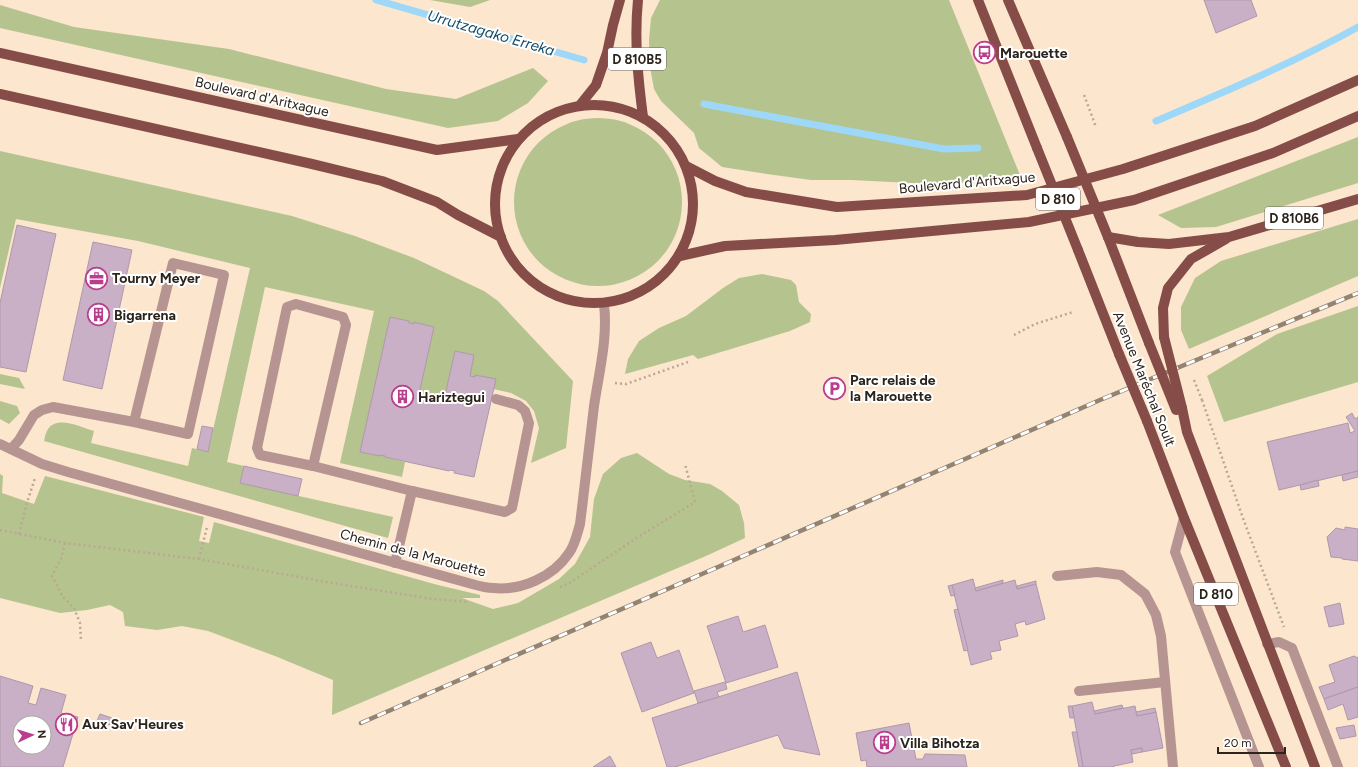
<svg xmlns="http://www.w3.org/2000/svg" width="1358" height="767" font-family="Figtree,sans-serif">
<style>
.green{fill:#b5c38e}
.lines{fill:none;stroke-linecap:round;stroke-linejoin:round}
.stream{stroke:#9ed8f9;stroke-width:7}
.building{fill:#c9b0c6;stroke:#af97ac;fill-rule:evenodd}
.path{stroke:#baa894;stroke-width:2.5;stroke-dasharray:2 3;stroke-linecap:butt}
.service{stroke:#b69491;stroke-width:10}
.minor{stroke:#b69491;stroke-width:10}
.tertiary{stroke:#b69491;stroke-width:10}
.primary{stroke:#864c48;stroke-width:10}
.rail-casing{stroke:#928372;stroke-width:4.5}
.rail{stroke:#fff;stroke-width:3;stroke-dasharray:9;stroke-linecap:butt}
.path-bridge{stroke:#baa894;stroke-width:2.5;stroke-dasharray:2 3;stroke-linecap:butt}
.primary-bridge{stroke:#864c48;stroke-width:10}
.labels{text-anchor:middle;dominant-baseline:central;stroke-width:4;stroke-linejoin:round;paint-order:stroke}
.shield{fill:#fff;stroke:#6b665f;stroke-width:1}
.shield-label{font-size:13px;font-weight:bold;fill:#2c241b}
.poi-label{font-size:14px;font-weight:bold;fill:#2c241b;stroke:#fff;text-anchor:start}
.street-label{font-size:14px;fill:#2c241b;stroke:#fff}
.water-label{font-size:15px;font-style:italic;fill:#134d69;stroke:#fff}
</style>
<rect width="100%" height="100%" fill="#fce6cd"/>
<g class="green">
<path d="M430,0H490L470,7Z"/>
<path d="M660,0H949L1022,180L930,184L852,180H811L767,174L722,167L699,148L694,133L661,101L654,89L650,67L649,40L651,18Z"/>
<path d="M0,5L74,27L229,49L386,89L456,99L533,68L548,81L528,103L498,121L448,128L0,28Z"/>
<circle cx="598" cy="202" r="84"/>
<path d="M1358,137V183L1216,227L1181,228L1158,215Z"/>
<path d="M0,151L292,216L355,236L414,258L484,291L498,301L573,381L566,448L531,463L539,428L534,411L526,401L511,393L493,389L495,379L476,375L475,377L470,376L474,355L455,351L444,400L419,394L434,327L414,322V324L409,323V321L390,317L360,452L380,456V455L385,456V457L405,462L402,477L340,463L374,311L265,287L227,462L244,466L240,483L393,517L388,538L44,441C45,438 45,434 47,431C55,414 80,427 94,431L91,443L188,466L192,448L208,452L250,268L138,241L16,219L0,288Z"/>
<path d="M1358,219V276L1189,349L1181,330V307L1195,278L1221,261Z"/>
<path d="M762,274L791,280L796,285L799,302L811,314L810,322L790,331L698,359L693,355L625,374L628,359L639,341L659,328L686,316L723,288L739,278Z"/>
<path d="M1358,306V382L1224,422L1207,376L1277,334Z"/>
<path d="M0,374L19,378L25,389L0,384Z"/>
<path d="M0,401L17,406L20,413L9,424L0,419Z"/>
<path d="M637,453L669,474L685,480L710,484L722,491L739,505L744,523L745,538L706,556L332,715L333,680L275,656L208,631L182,626L157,630L125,626L123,612L110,605L87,610L60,613L0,598V474L3,476L2,493L34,504L45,476L204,517L199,541L209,543L214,522L434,584L480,595V598H462L493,609L518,603L559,579L575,564L590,537L594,499L603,474L621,458Z"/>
</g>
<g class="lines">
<g class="stream">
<path d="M376,0L584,60"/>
<path d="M704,104L944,149L978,148"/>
<path d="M1156,121C1224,92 1293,63 1358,27"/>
</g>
</g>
<g class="building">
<path d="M1204,0H1251L1257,16L1216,33Z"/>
<path d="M17,225L56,234L26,372L0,367V303Z"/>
<path d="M93,242L132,250L102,389L63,380Z"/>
<path d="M390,317L409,321V323L414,324V322L434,327L419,394L444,400L455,351L474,355L470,376L475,377V375L496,379L474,477L454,473L455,471L450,470L449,471L385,457V456L380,455V456L360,452Z"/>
<path d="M1352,413L1355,419L1358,417V471L1279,490L1267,442L1348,423L1350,433L1355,431L1346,417Z"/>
<path d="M202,426L213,428L208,452L197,449Z"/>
<path d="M244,466L302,479L298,496L240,483Z"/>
<path d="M1358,471V477L1343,481L1342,475Z"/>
<path d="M1318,480L1319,486L1301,490L1300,485Z"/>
<path d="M1345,527L1358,529V561L1342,559V558L1331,557L1327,537L1336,528L1345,530Z"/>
<path d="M973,579L976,591L1015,580L1017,589L1036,584L1045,619L1026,625L1025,621L1015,624L1018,636L999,641L1001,650L990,652L992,659L971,665L952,585Z"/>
<path d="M1003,580V583L976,591L975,588Z"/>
<path d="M1036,581V584L1017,589V586Z"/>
<path d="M952,585L955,595L951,596L948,586Z"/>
<path d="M1340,603L1344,624L1329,627L1324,607Z"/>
<path d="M958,609L968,650L964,651L954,610Z"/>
<path d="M738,616L743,632L765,625L778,667L726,683L707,626Z"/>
<path d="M651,642L657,658L679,650L694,693L642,712L621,653Z"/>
<path d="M1354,656L1358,658V687L1324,699L1319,687L1335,682L1329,665Z"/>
<path d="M797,672L820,755L784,748L778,735L675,767H667L652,718Z"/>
<path d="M0,676L33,686L28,703L36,705L41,688L66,695L61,713L78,717L63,767H0ZM20,723H44V747H20Z"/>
<path d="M725,682L727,689L717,692L719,697L698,703L694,691Z"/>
<path d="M1358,687V717L1348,720L1343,704L1328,710L1324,699Z"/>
<path d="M1092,702L1095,714L1135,706L1137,716L1156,712L1163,748L1142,752V748L1131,750L1133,762L1114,766V767H1083L1072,706Z"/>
<path d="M1122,705L1123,708L1095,714L1094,711Z"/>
<path d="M1068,706H1072L1074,718H1070Z"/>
<path d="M1155,708L1156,712L1137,716L1136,712Z"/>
<path d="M100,714L112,718L110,725L97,721Z"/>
<path d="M909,723L916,759H923L925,754L965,755L967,767H867L866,760L861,761L856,733Z"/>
<path d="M1354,725L1356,736L1340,739L1336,728Z"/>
<path d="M1072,732H1077L1083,767H1079Z"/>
<path d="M1142,748V752L1132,754L1131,750Z"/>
<path d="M610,756L616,767H593Z"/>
</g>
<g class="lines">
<g class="path">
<path d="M1084,95L1096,127"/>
<path d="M1014,335L1035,324L1073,312"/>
<path d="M615,383L626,384L688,362"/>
<path d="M1202,400L1244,521L1284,627"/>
<path d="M0,530L65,543L199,559L344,585L433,599L468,602"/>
<path d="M19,534L26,506L35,478"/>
<path d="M65,543L61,559L52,576L63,597L74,608L80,623L81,641"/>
<path d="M199,559L207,527"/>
<path d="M560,587L568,584L635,539L695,502L685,464"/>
</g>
<g class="service">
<path d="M11,449L19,440L34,415L42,410L53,407L134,422L188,434L224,275L173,263L134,422"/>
<path d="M313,466L346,325L343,317L296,304L287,307L257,448L260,455L313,466L412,491"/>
<path d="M395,563L412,491L505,512L512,508L529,423L525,411L518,405L496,399"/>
<path d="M1057,576L1097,572L1121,575L1145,594L1156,615L1161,636L1173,767"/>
<path d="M1079,691L1165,682"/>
</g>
<g class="minor">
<path d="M0,444L42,464L68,472L472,584C479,586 486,588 493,588C521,591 553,577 569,553C575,545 577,534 580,524C585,485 589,446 594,406C599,372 608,339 604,304"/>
<path d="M1184,518L1175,552L1259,767"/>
</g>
<path class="tertiary" d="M1267,644L1279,642L1292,648L1338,767"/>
<g class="primary">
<path d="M638,0C634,39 638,78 643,117"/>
<path d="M978,0L1037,148"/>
<path d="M1008,0L1067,137"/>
<path d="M0,53L437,150L518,139"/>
<path d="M0,94L312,164L382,181L437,202L458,215L501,237"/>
<circle cx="594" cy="204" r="99"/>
<path d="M580,105L596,85L607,53L613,25L620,0"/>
<path d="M686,166L715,181L746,192L837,207L1027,195L1123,169L1255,126L1358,80"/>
<path d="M1108,237L1138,242L1169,244L1229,237L1358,199"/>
<path d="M1108,237L1149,343"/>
<path d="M1078,250L1119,354"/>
<path d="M680,256L725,246L835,240L1029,222L1134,200L1273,153L1358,116"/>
<path d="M1164,337L1163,308L1168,288L1191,259L1226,239"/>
<path d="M1182,408L1187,432L1315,767"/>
<path d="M1147,421L1184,518L1286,767"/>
</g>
<defs>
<path id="rail" d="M361,723L1100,400L1358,293"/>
</defs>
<use href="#rail" class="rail-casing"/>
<use href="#rail" class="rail"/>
<path class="path-bridge" d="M1194,380L1202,400"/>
<g class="primary-bridge">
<path d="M1067,137L1108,237"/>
<path d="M1037,148L1078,250"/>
<path d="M1164,337L1182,408"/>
<path d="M1149,343L1176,410"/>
<path d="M1119,354L1147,421"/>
</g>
</g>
<defs>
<symbol id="bus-ring" viewBox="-11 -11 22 22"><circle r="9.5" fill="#fff" stroke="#ba3e8e" stroke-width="1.5"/><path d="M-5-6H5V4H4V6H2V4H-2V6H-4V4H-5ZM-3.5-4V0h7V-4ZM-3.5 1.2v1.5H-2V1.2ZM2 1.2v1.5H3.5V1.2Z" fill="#ba3e8e"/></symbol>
<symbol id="office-ring" viewBox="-11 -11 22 22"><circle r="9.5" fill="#fff" stroke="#ba3e8e" stroke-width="1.5"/><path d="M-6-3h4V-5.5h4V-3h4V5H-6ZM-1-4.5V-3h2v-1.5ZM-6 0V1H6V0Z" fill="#ba3e8e"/></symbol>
<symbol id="building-ring" viewBox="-11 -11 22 22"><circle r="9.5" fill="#fff" stroke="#ba3e8e" stroke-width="1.5"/><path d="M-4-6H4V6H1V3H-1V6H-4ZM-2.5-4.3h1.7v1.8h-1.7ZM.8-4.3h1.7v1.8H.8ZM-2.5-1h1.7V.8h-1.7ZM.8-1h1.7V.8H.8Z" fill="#ba3e8e"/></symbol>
<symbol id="parking-ring" viewBox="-11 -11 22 22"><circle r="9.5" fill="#fff" stroke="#ba3e8e" stroke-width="1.5"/><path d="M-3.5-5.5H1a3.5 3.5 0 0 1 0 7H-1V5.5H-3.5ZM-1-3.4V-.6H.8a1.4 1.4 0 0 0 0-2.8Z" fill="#ba3e8e"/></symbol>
<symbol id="restaurant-ring" viewBox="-11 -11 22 22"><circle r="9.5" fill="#fff" stroke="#ba3e8e" stroke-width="1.5"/><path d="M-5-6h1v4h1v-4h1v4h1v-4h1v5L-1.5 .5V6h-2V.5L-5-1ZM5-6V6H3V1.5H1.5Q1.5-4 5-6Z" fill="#ba3e8e"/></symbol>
</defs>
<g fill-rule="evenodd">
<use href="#bus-ring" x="972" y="40" width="25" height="25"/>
<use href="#office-ring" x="84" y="266" width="25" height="25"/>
<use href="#building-ring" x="86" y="302" width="25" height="25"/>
<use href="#parking-ring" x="822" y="376" width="25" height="25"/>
<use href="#building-ring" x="390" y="384" width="25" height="25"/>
<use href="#restaurant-ring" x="54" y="712" width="25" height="25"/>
<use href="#building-ring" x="872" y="730" width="25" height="25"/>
</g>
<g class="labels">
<g class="shield">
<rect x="608" y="48" width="58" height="22" rx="3"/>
<rect x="1036" y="188" width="44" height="22" rx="3"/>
<rect x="1265" y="207" width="58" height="22" rx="3"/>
<rect x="1194" y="583" width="44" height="22" rx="3"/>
</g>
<g class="shield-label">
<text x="637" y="59">D 810B5</text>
<text x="1058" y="199">D 810</text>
<text x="1294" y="218">D 810B6</text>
<text x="1216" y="594">D 810</text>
</g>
<g class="poi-label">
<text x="1000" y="53">Marouette</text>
<text x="112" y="278">Tourny Meyer</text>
<text x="114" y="315">Bigarrena</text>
<text x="850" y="380">Parc relais de<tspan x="850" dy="16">la Marouette</tspan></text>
<text x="418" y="397">Hariztegui</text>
<text x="82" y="724">Aux Sav'Heures</text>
<text x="900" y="743">Villa Bihotza</text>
</g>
<g class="street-label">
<text transform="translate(262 97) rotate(13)">Boulevard d'Aritxague</text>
<text transform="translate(967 183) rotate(-5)">Boulevard d'Aritxague</text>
<text transform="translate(1144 379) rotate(68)">Avenue Maréchal Soult</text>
<text transform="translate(413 553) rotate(15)">Chemin de la Marouette</text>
</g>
<g class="water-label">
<text transform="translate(491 33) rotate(16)">Urrutzagako Erreka</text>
</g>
</g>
<g transform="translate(32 735) rotate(86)"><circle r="19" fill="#ffffff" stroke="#aba7a4"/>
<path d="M0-3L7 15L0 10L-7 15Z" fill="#ba3e8e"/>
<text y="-6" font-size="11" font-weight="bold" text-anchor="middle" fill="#2c241b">N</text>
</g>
<path d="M1218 747v6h67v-6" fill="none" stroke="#2c241b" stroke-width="2"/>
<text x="1224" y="747" font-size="12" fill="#2c241b" stroke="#ffffff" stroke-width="3" paint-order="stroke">20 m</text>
</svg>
